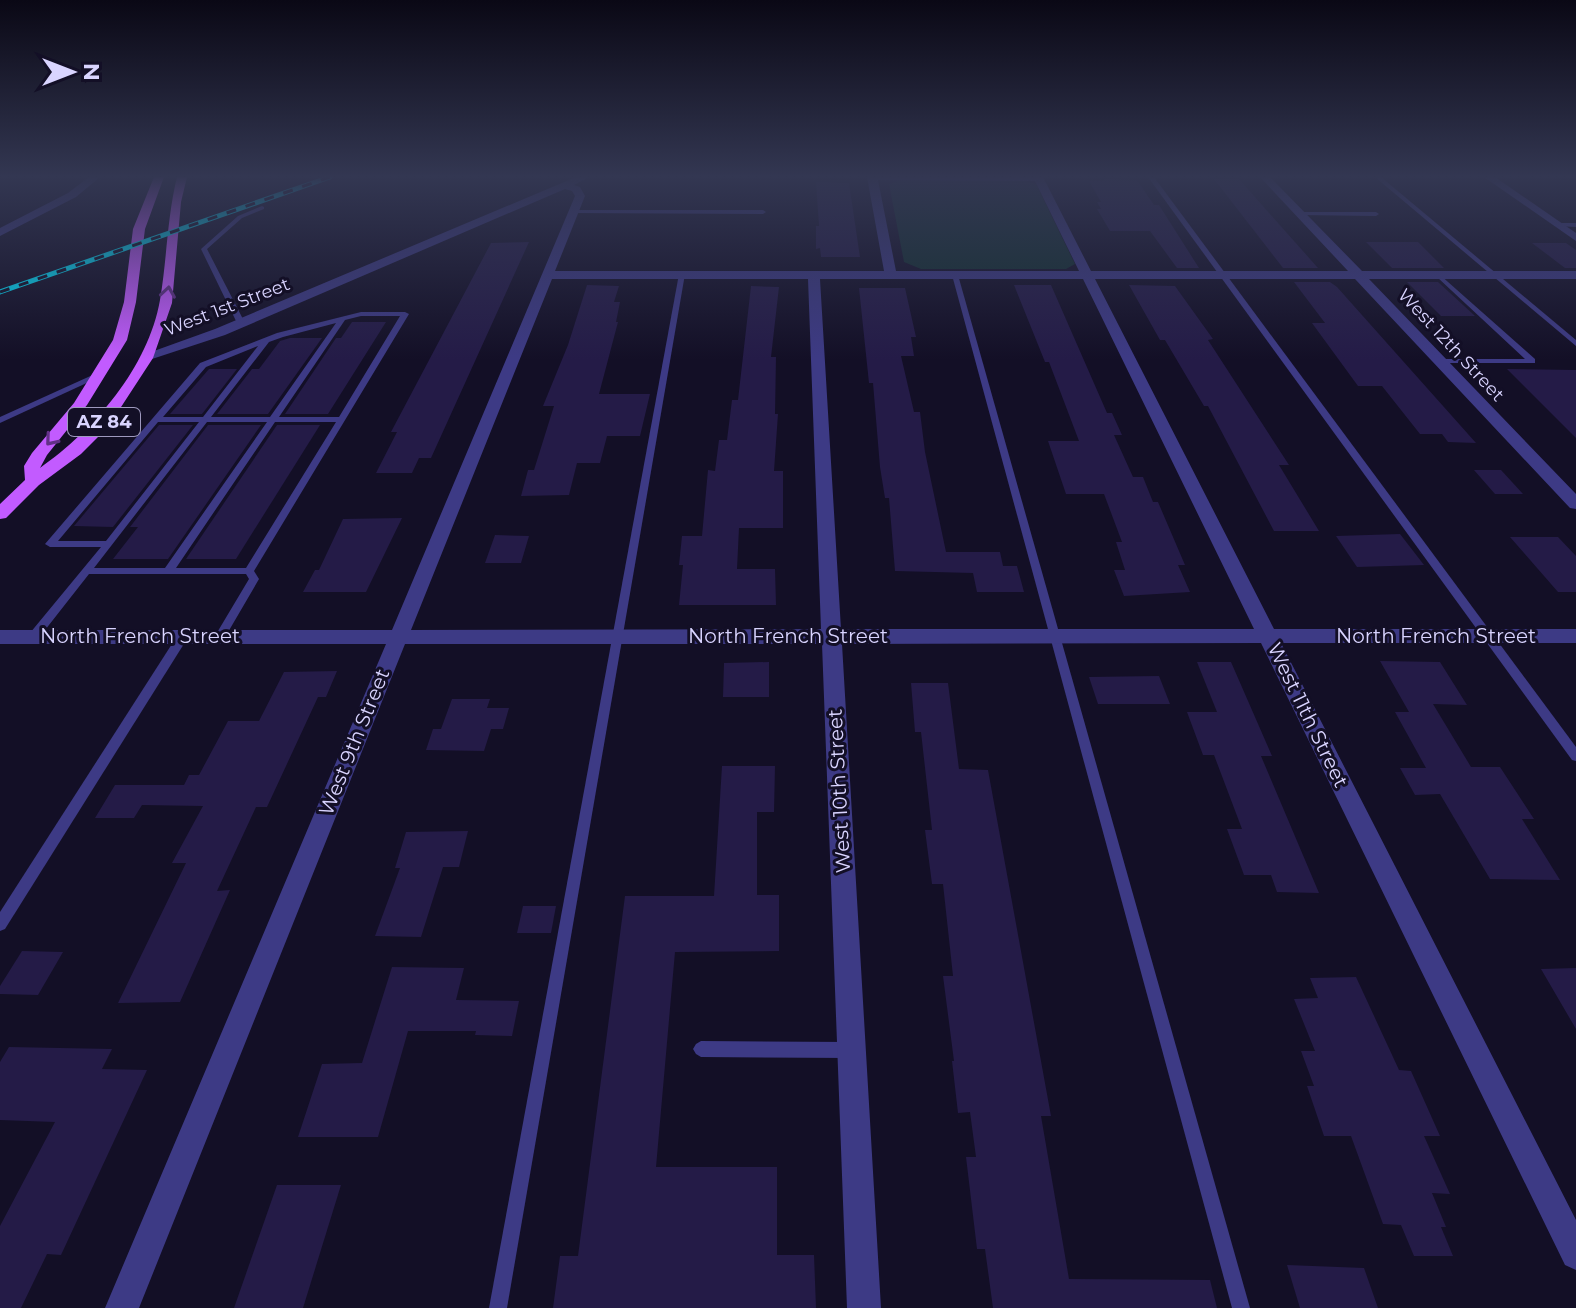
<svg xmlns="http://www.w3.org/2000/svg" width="1576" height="1308" font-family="Montserrat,sans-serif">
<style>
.green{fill:#12302f}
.building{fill:#241b47}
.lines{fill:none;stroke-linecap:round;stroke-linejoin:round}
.service{fill:#3d3a85;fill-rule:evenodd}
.minor{fill:#3d3a85;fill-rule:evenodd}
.primary{fill:#c25bff;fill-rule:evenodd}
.rail-casing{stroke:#00e5ff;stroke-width:5}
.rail{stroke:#130f26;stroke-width:3;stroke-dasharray:10;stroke-linecap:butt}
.oneway{stroke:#623188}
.labels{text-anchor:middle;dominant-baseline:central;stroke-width:6;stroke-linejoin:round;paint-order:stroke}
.far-street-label{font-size:18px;fill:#d9d4ff;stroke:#130f26}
.shield{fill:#130f26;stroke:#9e99be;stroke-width:2}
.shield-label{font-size:18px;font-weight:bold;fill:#d9d4ff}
.street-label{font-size:20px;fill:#d9d4ff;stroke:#130f26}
</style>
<rect width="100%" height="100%" fill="#130f26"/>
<path class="green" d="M901,180H1023L1036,184L1075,264L1066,269H921L904,262L889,184Z"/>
<g class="building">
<path d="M1104,179L1137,180L1154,205H1159L1199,268H1177L1150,231H1110L1097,209H1101L1097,202H1101L1089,181H1105Z"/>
<path d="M1214,179H1239L1318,268H1283Z"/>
<path d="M816,182L849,183L860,257H821L820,248L816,249V226H819Z"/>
<path d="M529,242L431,458H419L412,473H376L397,432H391L491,243Z"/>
<path d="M1366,242H1418L1444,268H1392Z"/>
<path d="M1532,243H1566L1576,250V268H1565Z"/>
<path d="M1294,282H1330L1337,287L1476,443L1448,442L1442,434H1420L1382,386H1358L1312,323H1325Z"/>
<path d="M1407,282H1438L1475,316H1441Z"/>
<path d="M587,285L619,286L614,302H620L616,322H618L599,394H650L640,436H607L600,463H577L569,495L521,496L528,470H534L554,406H543L568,345Z"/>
<path d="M1014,285H1051L1107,413H1112L1122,435H1114L1133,477H1143L1153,502H1158L1185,565H1178L1190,592L1124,596L1114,570H1125L1116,542H1122L1104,494H1066L1048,441H1079L1049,362H1045Z"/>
<path d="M1129,285L1175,286L1213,339L1208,340L1289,465H1279L1319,531H1274L1208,406H1204L1165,340H1160Z"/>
<path d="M751,286L779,287L771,357H776L775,414H778L774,471H783V528H739L737,569H775L776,605H679L683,565H679L682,536H702L708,470L715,471L719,440H727L732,400H738Z"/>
<path d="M859,288H905L916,337H911L914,356H901L914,412H920L925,452L946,552H1000L1003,566H1017L1024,592H977L973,573L895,571L889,498H885L880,467L873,383H869Z"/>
<path d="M352,322H386L328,414H285L336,338H341Z"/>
<path d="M290,338H322L268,414H217L252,369H259L280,341Z"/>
<path d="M209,369H237L202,414H170Z"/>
<path d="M1507,369L1576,370V438Z"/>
<path d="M159,425H193L113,527L74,526Z"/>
<path d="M208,425H261L168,559H113L138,527H130Z"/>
<path d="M277,425H320L236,559H186Z"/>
<path d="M1474,470H1501L1523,494H1495Z"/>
<path d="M402,518L366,592H303L315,570H319L343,519Z"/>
<path d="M1400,534L1424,565L1357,567L1336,536Z"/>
<path d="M495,535L529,536L521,563H485Z"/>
<path d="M1510,537H1558L1576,556V592H1558Z"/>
<path d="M1380,661L1440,662L1467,705L1433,704L1471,767H1500L1534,819H1522L1560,880L1490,879L1440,794L1415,795L1400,768H1426L1395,712H1409Z"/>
<path d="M769,662V697H723L724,663Z"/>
<path d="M1197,662H1231L1272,756H1261L1319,893L1277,892L1271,875H1244L1227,829H1242L1214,755H1203L1187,712H1217Z"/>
<path d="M337,671L326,697H318L267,807H256L217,891L230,890L180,1002L118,1003L186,863H172L203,806L142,805L134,818H95L115,785H184L189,775H199L228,721H259L284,672Z"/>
<path d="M1159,676L1170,704H1098L1089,677Z"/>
<path d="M911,683H948L959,769L988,770L1051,1116H1041L1069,1279L1210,1280L1217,1308H993L985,1249H977L966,1157H976L970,1112L958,1113L952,1061H954L943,976H953L943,884H932L925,830H932L921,732H915Z"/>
<path d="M452,699H490L487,708H509L503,729H491L484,751L426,750L433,729H441Z"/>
<path d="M722,766H775L774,812H757V895H779V951L675,952L656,1167H777V1255H814L816,1308H553L560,1256H578L625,896H714Z"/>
<path d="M468,831L459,867H443L421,937L375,936L400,868H395L406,832Z"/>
<path d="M523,906H556L551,933H517Z"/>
<path d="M22,951L63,952L38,995L0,994V986Z"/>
<path d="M392,967L464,968L456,1000L519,1001L512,1036L475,1035L476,1031H408L378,1137H298L322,1064L362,1063Z"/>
<path d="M1576,968V1029L1541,969Z"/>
<path d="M1356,977L1399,1070L1411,1071L1440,1136H1424L1450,1194L1432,1193L1446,1227H1441L1453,1256H1414L1401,1225L1383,1224L1351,1136H1324L1307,1086H1314L1301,1051H1315L1294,999L1318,998L1310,978Z"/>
<path d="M9,1047L112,1049L102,1069L147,1070L61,1255L47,1254L21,1308H0V1226L55,1122L0,1120V1062Z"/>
<path d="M277,1185H341L303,1308H234Z"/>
<path d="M1287,1265L1364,1268L1378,1308H1300Z"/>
</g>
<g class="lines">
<g class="service">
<path d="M1148,177H1154L1576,747V761L1572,760Z"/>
<path d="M1375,177H1381L1576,340V346Z"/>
<path d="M262,206L264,207V209L242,218L207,249L245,323L241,325L237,323L201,249L238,216Z"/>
<path d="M573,210H763L766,212L763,214L571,213V211Z"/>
<path d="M1301,212H1376L1379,214L1376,216L1299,215V213Z"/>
<path d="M1557,223H1576V227L1555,226L1554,225Z"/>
<path d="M682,272L685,274L507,1308H489L679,274Z"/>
<path d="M955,273L958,275L1250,1308H1232L952,275Z"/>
<path d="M1439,274L1535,359V363H1438L1437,361L1441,359H1525L1437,277L1436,276Z"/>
<path d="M361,312H405L409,314L254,571L259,579L224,639L220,640L215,636L249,579L246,574H89L38,639H30L29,636L30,633L101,547H50L45,544L200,363L277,333ZM361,316H400L339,417H279L345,320ZM336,323L270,417H211L269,342L283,337ZM258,346L203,417H163L206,367ZM158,422H199L106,541H58ZM207,422H267L165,568H94ZM275,422H336L246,568H176Z"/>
<path d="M97,373L104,375L0,423V417Z"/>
<path d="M183,632L187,633L188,636L187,639L5,929L0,931V912L179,633Z"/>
<path d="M701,1041L851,1042L856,1045L859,1050L856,1055L851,1058L701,1057L696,1054L693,1049L696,1044Z"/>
</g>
<g class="minor">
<path d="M89,177H100L76,197L0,236V228L68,193Z"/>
<path d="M576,177H589L574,185L580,187L585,196L555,271H884L867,177H1043L1091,271H1348L1260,177H1270L1362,271H1576V279H1369L1576,494V509L1570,508L1355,279H1095L1274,629H1576V643H1281L1576,1220V1270L1565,1265L1261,643L842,644L881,1308H847L822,644H405L139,1308H105L386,644H0V630H392L575,196L572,191L565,189L225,335L152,359L140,356L215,329ZM878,180L1035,181L1079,271H896ZM552,279H808L821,629L411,630ZM820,279H1083L1254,629H841Z"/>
<path d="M1484,177H1495L1576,233V241Z"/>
</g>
<path class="primary" d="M154,177H164L145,229L136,302L127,340L87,405L47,455L40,468C94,430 148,368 160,300C167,259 167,218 177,177H187L181,202L172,303L153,358L108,427L81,454L39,485L6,518L0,519V504L25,480L24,466L32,453L74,403L113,340L124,302L133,229Z"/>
<defs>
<path id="rail" d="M0,292L330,177"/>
</defs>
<use href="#rail" class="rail-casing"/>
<use href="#rail" class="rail"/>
</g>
<defs><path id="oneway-chevron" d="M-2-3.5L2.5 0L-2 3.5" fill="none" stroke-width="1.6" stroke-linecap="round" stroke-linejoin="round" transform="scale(2)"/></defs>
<g class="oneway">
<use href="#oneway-chevron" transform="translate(168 292) rotate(-81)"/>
<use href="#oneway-chevron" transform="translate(51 440) rotate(130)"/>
</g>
<linearGradient id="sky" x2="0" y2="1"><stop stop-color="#0a0815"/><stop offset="0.49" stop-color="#333752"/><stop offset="1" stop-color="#333752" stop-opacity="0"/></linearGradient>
<rect width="1576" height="360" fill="url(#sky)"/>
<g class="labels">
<g class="far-street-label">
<text transform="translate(227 307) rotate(-21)">West 1st Street</text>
<text transform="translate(1451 345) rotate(47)">West 12th Street</text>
</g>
<rect class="shield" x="68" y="408" width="72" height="28" rx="6"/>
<g class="shield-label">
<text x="104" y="422">AZ 84</text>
</g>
<g class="street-label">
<text x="140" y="636">North French Street</text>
<text x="788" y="636">North French Street</text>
<text x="1436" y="636">North French Street</text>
<text transform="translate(1308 715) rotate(64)">West 11th Street</text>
<text transform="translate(354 742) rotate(-68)">West 9th Street</text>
<text transform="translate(839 791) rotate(-93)">West 10th Street</text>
</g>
</g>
<g transform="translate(72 72) rotate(90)" stroke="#130f26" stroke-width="6" paint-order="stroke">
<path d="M0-6L14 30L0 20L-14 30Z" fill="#d9d4ff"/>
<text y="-12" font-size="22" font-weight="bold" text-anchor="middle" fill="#d9d4ff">N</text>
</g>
</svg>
